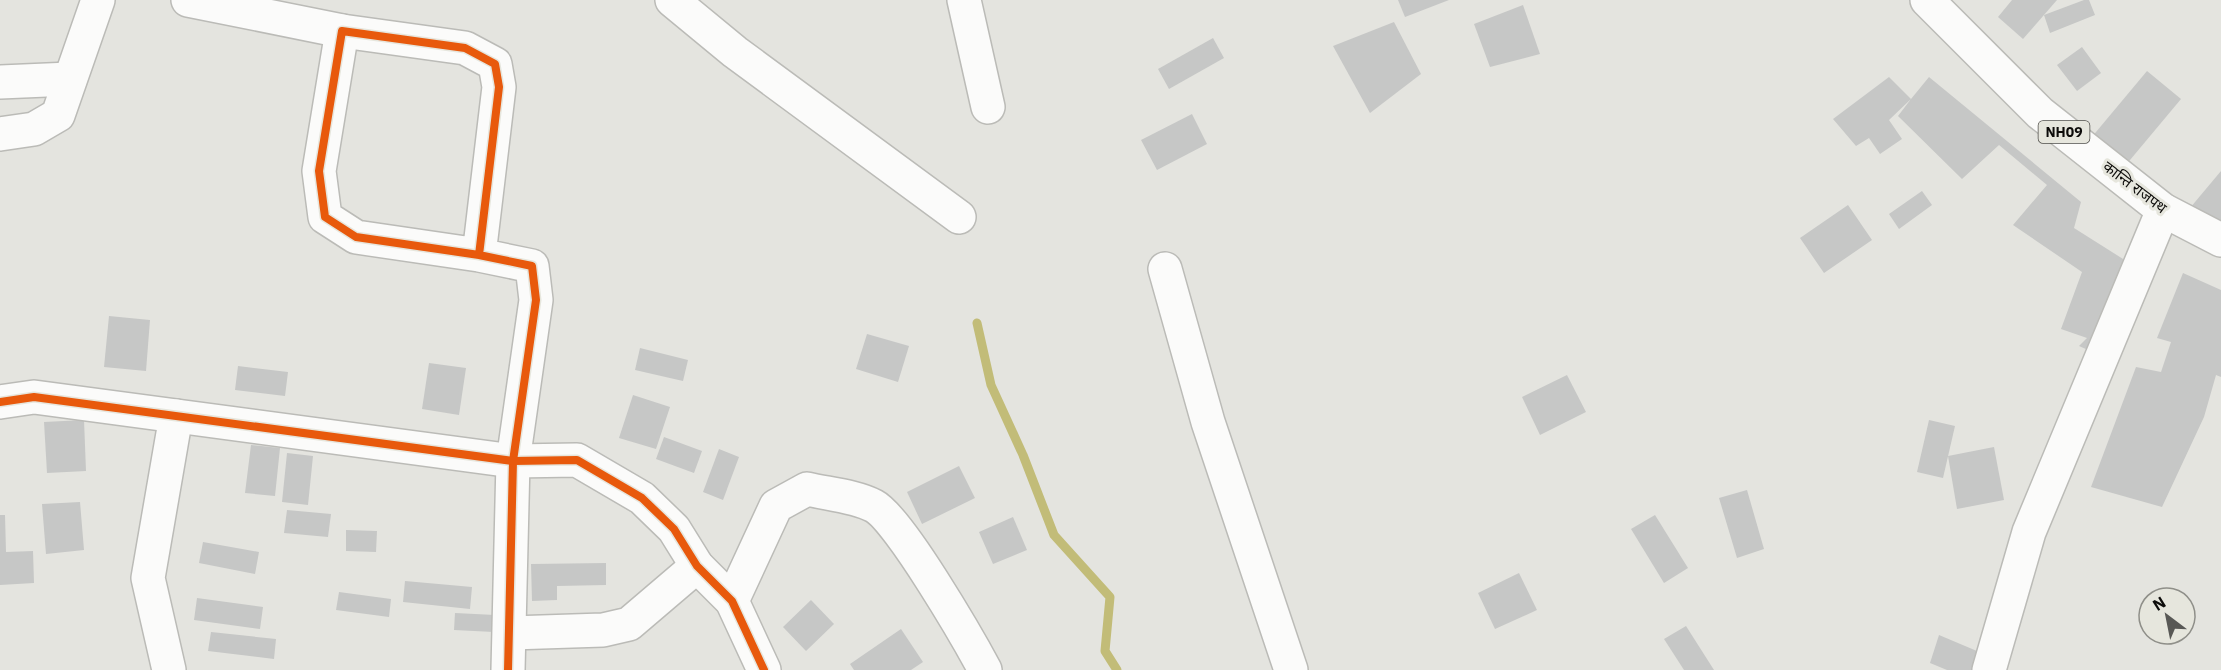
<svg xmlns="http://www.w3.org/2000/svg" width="2221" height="670" font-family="'IBM Plex Sans','Noto Sans Devanagari',sans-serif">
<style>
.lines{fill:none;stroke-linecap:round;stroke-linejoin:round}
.stream{stroke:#c2bc78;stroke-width:9}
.building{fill:#c6c7c6}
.minor-casing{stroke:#bbbbb7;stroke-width:36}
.major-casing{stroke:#bbbbb7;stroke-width:36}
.minor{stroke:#fbfbfa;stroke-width:33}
.major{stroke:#fbfbfa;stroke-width:33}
.cycleway-casing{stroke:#e6e6dd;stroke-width:11}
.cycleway{stroke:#e8590c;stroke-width:8}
.labels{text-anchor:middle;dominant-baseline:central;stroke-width:6;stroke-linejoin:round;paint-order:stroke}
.shield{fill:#e6e6dd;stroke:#4e4d49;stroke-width:1.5}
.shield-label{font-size:14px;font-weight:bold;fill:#0d0c0a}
.street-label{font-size:15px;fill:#0d0c0a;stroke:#e6e6dd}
</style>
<rect width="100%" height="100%" fill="#e4e4df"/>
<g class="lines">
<path class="stream" d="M977,323L991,385L1023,455L1054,535L1110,597L1105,651L1117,670"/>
</g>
<g class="building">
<path d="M1398,0H1449L1405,17Z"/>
<path d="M2012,0H2057L2023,39L1998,17Z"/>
<path d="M2084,0H2089L2095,15L2050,33L2044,15Z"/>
<path d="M1523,5L1540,54L1490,67L1474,24Z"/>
<path d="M1394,22L1421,74L1370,113L1333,46Z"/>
<path d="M1213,38L1224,58L1169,89L1158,69Z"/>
<path d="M2082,47L2101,73L2077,91L2057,65Z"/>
<path d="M2147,71L2181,99L2125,166L2091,138Z"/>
<path d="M1889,77L1911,99L1929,77L2081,202L2074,228L2131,264L2095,353L2079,346L2087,338L2061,329L2082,272L2013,225L2047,185L1999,145L1962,179L1898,116L1911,99L1889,120L1902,139L1880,154L1869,138L1856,146L1833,119Z"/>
<path d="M1192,114L1207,144L1157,170L1141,140Z"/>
<path d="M2221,171V228L2190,208Z"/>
<path d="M1922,191L1932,205L1899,229L1889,214Z"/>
<path d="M1848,205L1872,240L1824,273L1800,238Z"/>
<path d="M2183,273L2221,290V377L2216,375L2204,417L2162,507L2091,487L2136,367L2161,372L2171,342L2157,338Z"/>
<path d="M109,316L150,320L146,371L104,367Z"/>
<path d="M867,334L909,346L898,382L856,369Z"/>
<path d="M640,348L688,360L683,381L635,370Z"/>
<path d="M429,363L466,368L459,415L422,409Z"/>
<path d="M238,366L288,372L285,396L235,390Z"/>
<path d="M1567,375L1586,412L1540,435L1522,397Z"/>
<path d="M633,395L670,407L656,449L619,438Z"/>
<path d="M84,420L86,471L47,473L44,422Z"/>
<path d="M1929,420L1955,426L1943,478L1917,472Z"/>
<path d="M664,437L702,451L694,473L656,459Z"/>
<path d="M251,445L280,448L275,496L245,493Z"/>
<path d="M1994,447L2004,500L1957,509L1948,456Z"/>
<path d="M719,449L739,457L723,500L703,492Z"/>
<path d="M287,453L313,456L308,505L282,502Z"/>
<path d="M959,466L975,498L922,524L907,492Z"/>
<path d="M1747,490L1764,549L1737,558L1719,498Z"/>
<path d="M80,502L84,550L46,554L42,504Z"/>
<path d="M287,510L331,514L328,537L284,533Z"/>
<path d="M0,515H5L6,552L33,551L34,583L0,585Z"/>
<path d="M1655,515L1688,568L1664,583L1631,529Z"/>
<path d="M1013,517L1027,550L993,564L979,532Z"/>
<path d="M346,530L377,531L376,552L346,551Z"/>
<path d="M203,542L259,552L255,574L199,563Z"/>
<path d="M606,563V585L557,586V600L532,601L531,564Z"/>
<path d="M1519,573L1537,610L1495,629L1478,593Z"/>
<path d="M405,581L472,587L470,609L403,602Z"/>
<path d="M339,592L391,599L389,617L336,610Z"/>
<path d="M197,598L263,607L260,629L194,620Z"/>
<path d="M811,600L834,624L806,651L783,627Z"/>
<path d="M455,613L495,615L494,632L454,630Z"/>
<path d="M1686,626L1714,670H1684L1664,639Z"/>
<path d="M901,629L923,662L911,670H854L850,664Z"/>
<path d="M211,632L276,639L274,659L208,651Z"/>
<path d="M1939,635L1984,654L1977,670H1947L1930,663Z"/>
</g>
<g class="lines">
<defs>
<g id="minor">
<path d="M188,0L342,31"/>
<path d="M672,0L735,52L959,217"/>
<path d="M964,0L988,107"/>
<path d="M0,82L70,79"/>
<path d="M0,134L34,129L58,115L98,0"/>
<path d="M479,255L499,87L495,64L465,48L342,31L319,171L325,217L356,237L479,255L532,266L536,300L513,461L508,670"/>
<path d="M1165,269L1208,422L1291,670"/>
<path d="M0,402L34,397L513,461L577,460L642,498L674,529L697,566L732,601L764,670"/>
<path d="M732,601L776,506L807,489C828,494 855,496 874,506C899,519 969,640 985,670"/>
<path d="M511,633L603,630L629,624L697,566"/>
<path d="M169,670L148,578L176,416"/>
<path d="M1989,670L2029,532L2163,210"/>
</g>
<path id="major" d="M1927,0L2040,113L2163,210L2221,240"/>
</defs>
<use href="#minor" class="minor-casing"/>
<use href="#major" class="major-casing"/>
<use href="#minor" class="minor"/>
<use href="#major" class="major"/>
<defs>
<g id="cycleway">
<path d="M479,255L499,87L495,64L465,48L342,31L319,171L325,217L356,237L479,255L532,266L536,300L513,461L508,670"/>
<path d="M0,402L34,397L513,461L577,460L642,498L674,529L697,566L732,601L764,670"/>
</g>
</defs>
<use href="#cycleway" class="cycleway-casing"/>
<use href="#cycleway" class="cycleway"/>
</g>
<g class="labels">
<rect class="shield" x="2038.5" y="121" width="51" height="22" rx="4.5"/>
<g class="shield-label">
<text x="2064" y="132">NH09</text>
</g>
<g class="street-label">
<text transform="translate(2135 187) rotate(37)">कान्ति राजपथ</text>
</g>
</g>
<g transform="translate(2167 616) rotate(328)"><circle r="28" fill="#e6e6dd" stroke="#8f8f89" stroke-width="1.5"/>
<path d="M0-4.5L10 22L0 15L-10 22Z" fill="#585855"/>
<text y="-9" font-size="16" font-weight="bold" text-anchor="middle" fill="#0d0c0a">N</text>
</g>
</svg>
